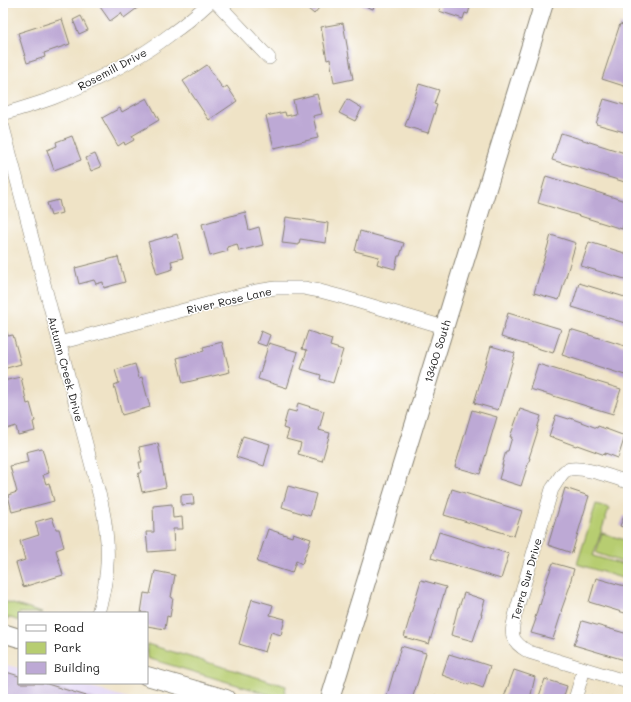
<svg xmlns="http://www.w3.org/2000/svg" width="631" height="702" font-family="Mali,sans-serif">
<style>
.built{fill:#e1d4f4}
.green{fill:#b7cd71;stroke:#6a7446}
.building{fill:#bda9d5}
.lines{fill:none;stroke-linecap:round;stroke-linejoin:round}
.street-casing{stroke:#868071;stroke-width:14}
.secondary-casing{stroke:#868071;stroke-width:20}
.street{stroke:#fff;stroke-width:13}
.secondary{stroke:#fff;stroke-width:18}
.labels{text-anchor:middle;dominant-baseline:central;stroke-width:3;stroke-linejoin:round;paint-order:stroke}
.street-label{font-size:11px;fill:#1c1c1c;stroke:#fff}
</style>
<rect width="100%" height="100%" fill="#fff"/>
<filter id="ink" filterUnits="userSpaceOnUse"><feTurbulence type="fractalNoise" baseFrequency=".025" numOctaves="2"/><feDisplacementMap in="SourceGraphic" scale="8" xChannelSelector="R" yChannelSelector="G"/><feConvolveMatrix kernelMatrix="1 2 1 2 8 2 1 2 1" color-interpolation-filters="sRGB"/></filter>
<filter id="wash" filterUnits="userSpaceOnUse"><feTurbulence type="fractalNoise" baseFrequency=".012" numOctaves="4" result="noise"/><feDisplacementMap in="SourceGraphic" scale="16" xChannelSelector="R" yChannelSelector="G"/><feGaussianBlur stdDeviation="0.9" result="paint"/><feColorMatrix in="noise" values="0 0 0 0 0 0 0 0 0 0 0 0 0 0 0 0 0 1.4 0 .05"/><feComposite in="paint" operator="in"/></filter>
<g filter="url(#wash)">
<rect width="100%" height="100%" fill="#efe3c6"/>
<path class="built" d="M3,664L19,668V683H74L132,699H3Z"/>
<g class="green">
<path d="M596,504L609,508L593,556L628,566V580L577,564Z"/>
<path d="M602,533L628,541V564L596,553Z"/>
<path d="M3,601L42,613H19V621L8,617L3,631Z"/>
<path d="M147,644L286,686L284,699L147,658Z"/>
</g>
<g id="blocks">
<g class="building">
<path d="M99,3H144L124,18L121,13L110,21L98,4Z"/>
<path d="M301,3H323L314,14Z"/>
<path d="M362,3H375L373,9L362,5Z"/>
<path d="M441,3H475L474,5L471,4L468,14L465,13L463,19L439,11Z"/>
<path d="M81,16L88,30L79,34L73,20Z"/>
<path d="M62,19L70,44L44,53L45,57L27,63L18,33Z"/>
<path d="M343,23L353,79L334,83L330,59L327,60L321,27Z"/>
<path d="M620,24L628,27L627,87L602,79Z"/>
<path d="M207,65L223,89L227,86L237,101L209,120L183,81Z"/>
<path d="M419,84L439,90L434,104L437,105L428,133L405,126Z"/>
<path d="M317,94L322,114L313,116L318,138L274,148L266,116L285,112L286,116L296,114L293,100Z"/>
<path d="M147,98L159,120L132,136L134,140L125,145L124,142L118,146L102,118L120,108L122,112Z"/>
<path d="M347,99L362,108L355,121L339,113Z"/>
<path d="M604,99L628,106V133L596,124Z"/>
<path d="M561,133L628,154V183L552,160Z"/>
<path d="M72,136L81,160L54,170L47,150L57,146L56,142Z"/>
<path d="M95,154L101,167L91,171L86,158Z"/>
<path d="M546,176L628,202V210L622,229L538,203Z"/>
<path d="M59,200L62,213L51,216L47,203Z"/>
<path d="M245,212L249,230L259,227L263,245L239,251L237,244L227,247L228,251L210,256L202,224Z"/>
<path d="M286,217L328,223L326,243L300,239L299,245L282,243Z"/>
<path d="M360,231L404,243L400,256H398L395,269L377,264L379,257L355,251Z"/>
<path d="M177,234L183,258L171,261L173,269L157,274L148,242Z"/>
<path d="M551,235L576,243L559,300L534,293Z"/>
<path d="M589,242L628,254V280L581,266Z"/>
<path d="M118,257L125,282L104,288L103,282L96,284L94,280L79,284L75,268Z"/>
<path d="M579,283L628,298V312L625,323L572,307Z"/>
<path d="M508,313L561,329L553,353L501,337Z"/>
<path d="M3,319L8,336L13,335L21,364L3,369Z"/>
<path d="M570,329L628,347V376L562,355Z"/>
<path d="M261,331L270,335L266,346L257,343Z"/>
<path d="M308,331L332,339L330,346L343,350L333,383L320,379L321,375L301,369L307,350L302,349Z"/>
<path d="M222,342L230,372L183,383L177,358L204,351L203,347Z"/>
<path d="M269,343L298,352L287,388L258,379Z"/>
<path d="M491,346L515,353L498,410L474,403Z"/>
<path d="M135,364L139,378L142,377L150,407L122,415L114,385L119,383L115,370Z"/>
<path d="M538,364L621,389L613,414L530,389Z"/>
<path d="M21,377L27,404L30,403L35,421L33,422L35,431L18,435L16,426L7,429L3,414V381Z"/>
<path d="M298,403L324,411L319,430L330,433L322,461L298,454L301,443L286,439L289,430L283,428L288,410L296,412Z"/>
<path d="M520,409L541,416L537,429L538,430L529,458H530L521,486L499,479L503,465H502L506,451H508L512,437H510Z"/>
<path d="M472,410L497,417L480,474L455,467Z"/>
<path d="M556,415L569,419L570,418L597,428L598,426L625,436L618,458L605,453V455L577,445L576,446L549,436Z"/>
<path d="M243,436L270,444L264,466L236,457Z"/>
<path d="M158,443L166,487L142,492L138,474L141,472L139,462H142L139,447Z"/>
<path d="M42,448L49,473L43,475L46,484L49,483L54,501L12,512L8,495L17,492L10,466L28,462L26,452Z"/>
<path d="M288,486L316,494L310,516L282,507Z"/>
<path d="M565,488L589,496L572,553L548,545Z"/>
<path d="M452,489L522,511L514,536L444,515Z"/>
<path d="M193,494L194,504L181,505V495Z"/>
<path d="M172,504L173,518L182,517L183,529H173L174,550L148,552L146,532H154L153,506Z"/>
<path d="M624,516L628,517V529L620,526Z"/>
<path d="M52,517L56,529H59L64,547L56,550L63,575L23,587L16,563L25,560L20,541L39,535L35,522Z"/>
<path d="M268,529L292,537L293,533L311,539L302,564L296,561L292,573L257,562Z"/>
<path d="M439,532L509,554L501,579L431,558Z"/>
<path d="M553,563L574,569L570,583H571L561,611H562L553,639L531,633L536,619L535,618L539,604L540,605L544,591L543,590Z"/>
<path d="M155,571L175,575L171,597L173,598L170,617L167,616L165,629L147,626V613H141L144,593L150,594Z"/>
<path d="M596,578L628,587V614L589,602Z"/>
<path d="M421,580L446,587L429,644L404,637Z"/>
<path d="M464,593L485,600L481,614H482L473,641L451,635L458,607H459Z"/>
<path d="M252,599L273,605L270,615L285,619L281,635L271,632L265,652L239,644Z"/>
<path d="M582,621L628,634V661L574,645Z"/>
<path d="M401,646L426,653L418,681L412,699H386Z"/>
<path d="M449,654L462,658V657L490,666L483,688L469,683V685L442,675Z"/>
<path d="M514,670L535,677L530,699H505L506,698L504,697Z"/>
<path d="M3,671L19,676V683H44L96,699H23L15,697L14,699H3Z"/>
<path d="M545,679L567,686L563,699H538Z"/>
<path d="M435,695L448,699H434Z"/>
<path d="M591,695L602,699H590Z"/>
</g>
</g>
</g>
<g filter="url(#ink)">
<use href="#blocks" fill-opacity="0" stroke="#868071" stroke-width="1"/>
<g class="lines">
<defs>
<g id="street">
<path d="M217,3L269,58"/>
<path d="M3,114C19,109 37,104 53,98C93,82 136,61 171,34C184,25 197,14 209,3"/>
<path d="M3,127L101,501C110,542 110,573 98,613"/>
<path d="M59,343L256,291L276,288H304L320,291L339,296L444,327"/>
<path d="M628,482C614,478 577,463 565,471C560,475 556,484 552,489L516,612C511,633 508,640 529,652L628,682"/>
<path d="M575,699L584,669"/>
</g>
<g id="secondary">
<path d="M3,633L19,638"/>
<path d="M147,676L226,699"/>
<path d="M330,699L544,3"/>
</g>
</defs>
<use href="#street" class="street-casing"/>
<use href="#secondary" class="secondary-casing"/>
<use href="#street" class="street"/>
<use href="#secondary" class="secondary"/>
</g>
</g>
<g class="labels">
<g class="street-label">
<text transform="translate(112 69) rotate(-28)">Rosemill Drive</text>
<text transform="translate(229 300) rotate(-13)">River Rose Lane</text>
<text transform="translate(437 351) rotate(-73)">13400 South</text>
<text transform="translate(66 369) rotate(75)">Autumn Creek Drive</text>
<text transform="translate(526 579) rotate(-74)">Terra Sur Drive</text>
</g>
</g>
<rect width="631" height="702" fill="none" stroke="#fff" stroke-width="16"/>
<rect x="18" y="612" width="130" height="72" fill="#ffffff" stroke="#a4a4a4"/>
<rect x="26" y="625" width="20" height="6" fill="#ffffff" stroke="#a4a4a4"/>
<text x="54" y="632" font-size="12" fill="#1c1c1c">Road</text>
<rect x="26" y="642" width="20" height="12" fill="#b7cd71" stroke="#a4a4a4"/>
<text x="54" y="652" font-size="12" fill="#1c1c1c">Park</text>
<rect x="26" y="662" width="20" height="12" fill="#bda9d5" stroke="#a4a4a4"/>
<text x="54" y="672" font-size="12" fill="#1c1c1c">Building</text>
</svg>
